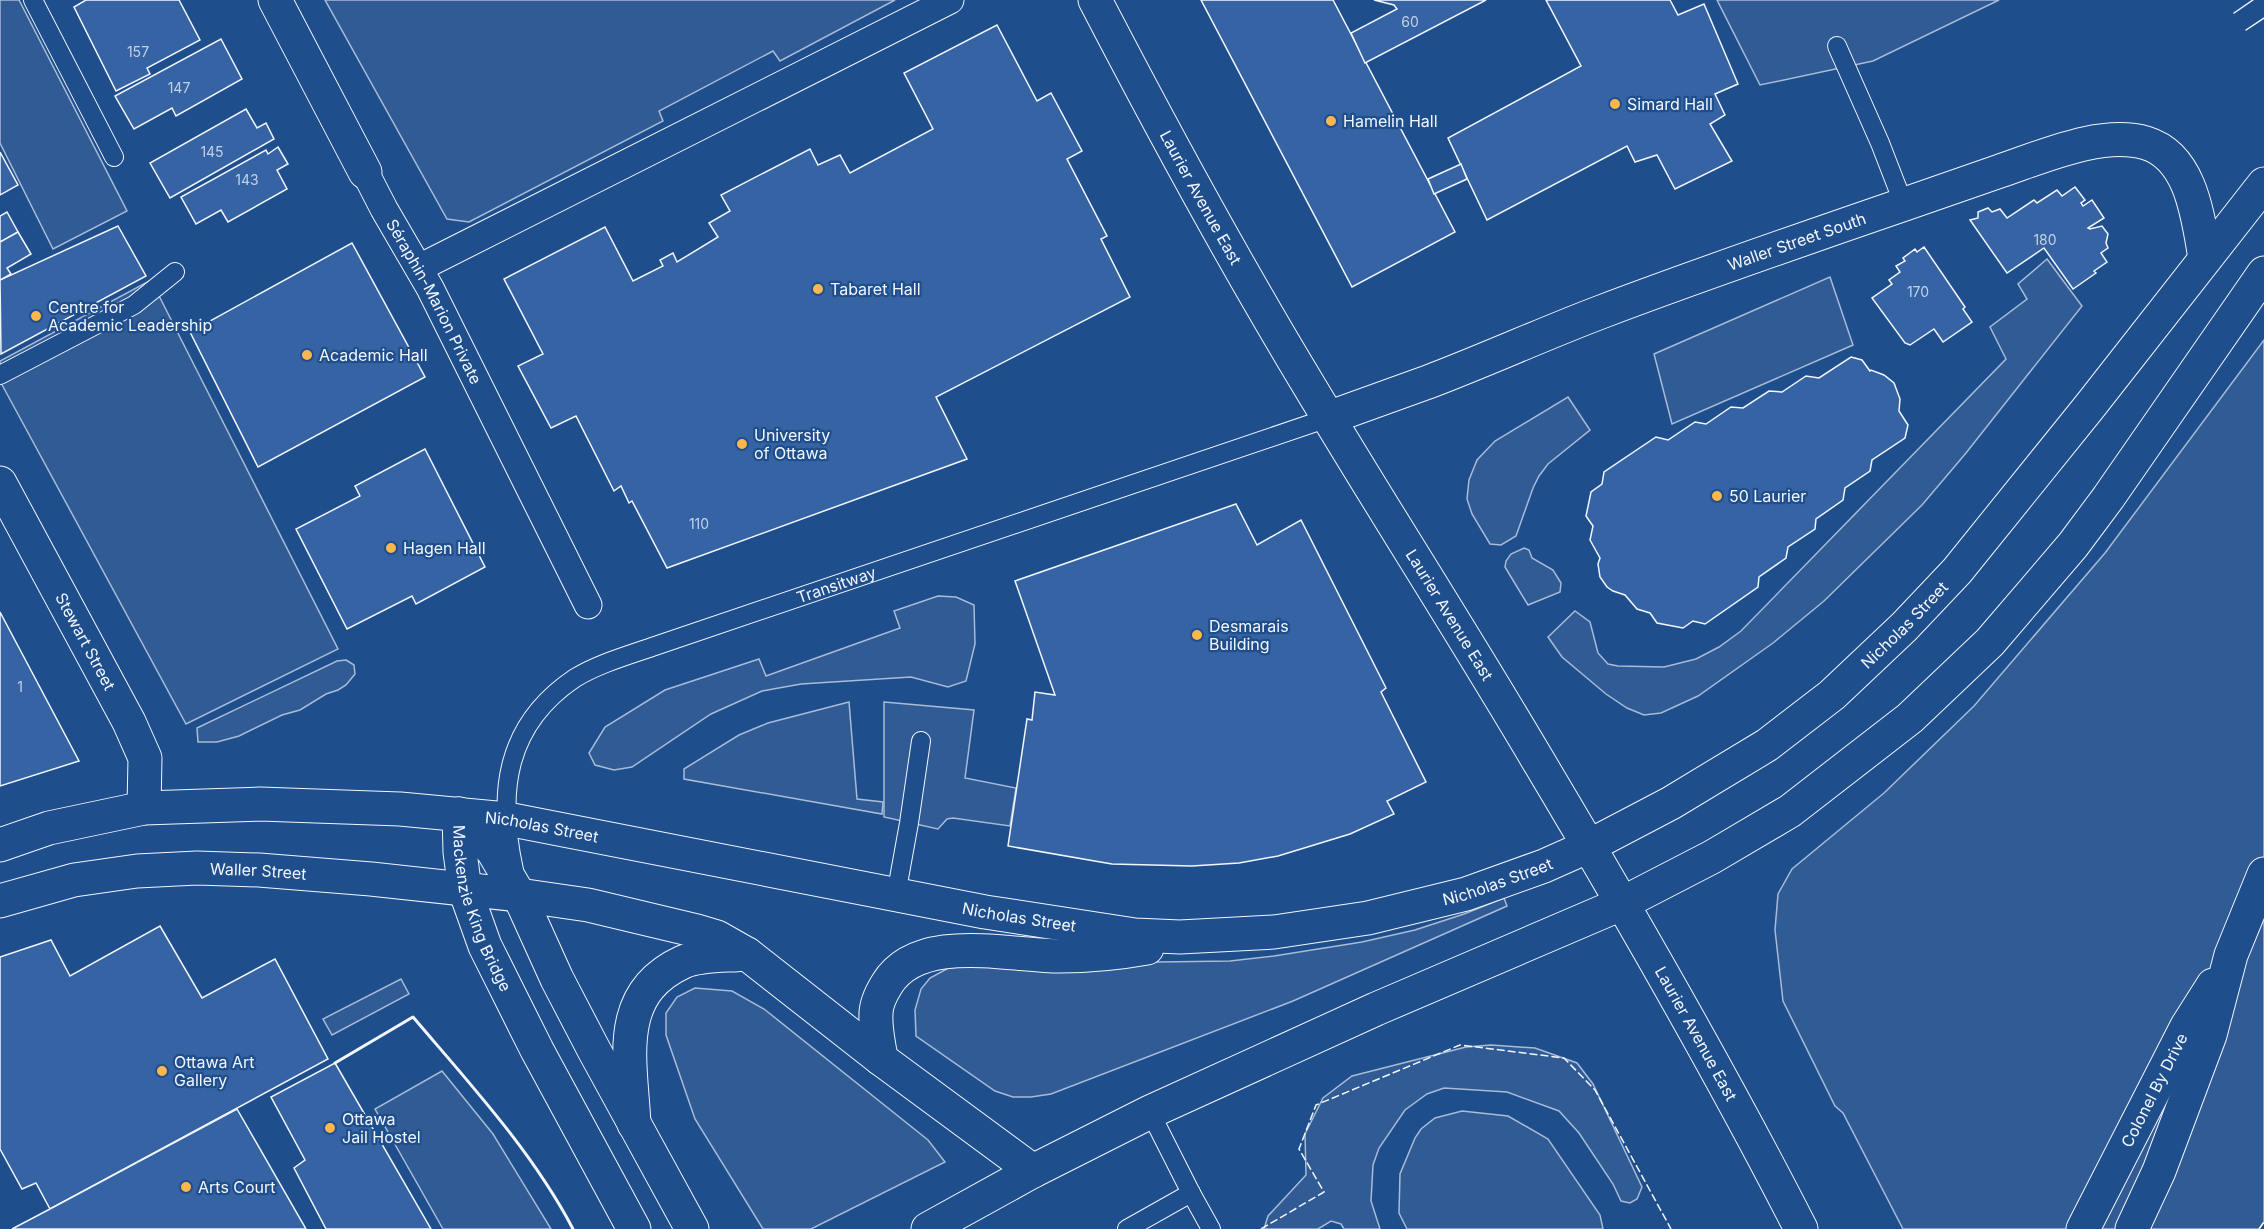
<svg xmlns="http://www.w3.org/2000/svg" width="2264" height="1229" font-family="Inter,sans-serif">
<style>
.built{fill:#305b95;stroke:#a8bbd7;stroke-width:1.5}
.building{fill:#3563a3;stroke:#f2f6ff;stroke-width:1.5}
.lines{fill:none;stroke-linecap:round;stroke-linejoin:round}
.service-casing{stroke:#f2f6ff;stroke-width:20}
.pedestrian-casing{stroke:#f2f6ff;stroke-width:29}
.minor-casing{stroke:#f2f6ff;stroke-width:35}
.secondary-casing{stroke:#f2f6ff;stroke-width:35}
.primary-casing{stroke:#f2f6ff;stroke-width:35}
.service{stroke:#1f4e8c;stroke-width:18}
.pedestrian{stroke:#1f4e8c;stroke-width:27}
.minor{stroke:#1f4e8c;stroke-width:33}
.secondary{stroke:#1f4e8c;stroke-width:33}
.primary{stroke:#1f4e8c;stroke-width:33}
.tram{stroke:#f2f6ff;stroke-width:1.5}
.fence{stroke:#f2f6ff;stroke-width:1.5;stroke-dasharray:8 3;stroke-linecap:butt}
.wall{stroke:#f2f6ff;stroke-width:3}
.poi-dot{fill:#ffb74d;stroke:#1f4e8c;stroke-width:2}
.labels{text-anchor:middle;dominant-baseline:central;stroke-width:4.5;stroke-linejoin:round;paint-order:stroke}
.number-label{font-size:14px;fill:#c3d1e8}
.poi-label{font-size:16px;fill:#f2f6ff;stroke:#1f4e8c;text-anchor:start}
.street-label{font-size:16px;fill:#f2f6ff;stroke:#1f4e8c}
</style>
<rect width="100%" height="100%" fill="#1f4e8c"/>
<g class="built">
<path d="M0,0H19L127,211L53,249L0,143Z"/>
<path d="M325,0H895L780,61L773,51L659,111L663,121L469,222L447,219Z"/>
<path d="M1717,0H1999L1873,61L1760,85Z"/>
<path d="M2047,259L2082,306L1966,453L1922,505L1824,601L1773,643L1698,696L1661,713L1644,715L1627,708L1606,694L1562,657L1548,637L1575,611L1590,622L1598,653L1608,664L1618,666L1664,667L1696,659L1719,647L1741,631L2006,359L1990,327L2027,299L2018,284Z"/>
<path d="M1830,277L1853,345L1672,424L1654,354Z"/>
<path d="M151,280L338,649L186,724L0,381V361Z"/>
<path d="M2264,340V1222L2259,1229H1903L1843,1113L1835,1106L1783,1001L1775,930L1778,894L1792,869L1884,793L1974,706L2105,553Z"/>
<path d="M1568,397L1590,430L1548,464L1539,476L1533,488L1516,536L1501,545L1490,544L1472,514L1467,499L1469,480L1477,460L1495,441Z"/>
<path d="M1524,548L1529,550L1532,558L1553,570L1561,583L1560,592L1528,605L1505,567L1506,561L1511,554Z"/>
<path d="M938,596L956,597L974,605L975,644L966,681L948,687L911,677L801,684L762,691L711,714L632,767L614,770L595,765L589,753L605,727L665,690L759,659L766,676L900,628L894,611Z"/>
<path d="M346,660L354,665L355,674L346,685L338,690L326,694L300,710L282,715L239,736L217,742H198L197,728L337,661Z"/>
<path d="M849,702L857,799L883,802L882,814L684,779V769L739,735L768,723Z"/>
<path d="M884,702L974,710L965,778L1016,788L1010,826L953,818L947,819L938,829L884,817Z"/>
<path d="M1504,898L1507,906L1293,1001L1051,1094L1031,1097H1013L995,1091L916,1036L915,1010L921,989L930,978L954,965L1230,961L1274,956L1362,942L1415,930L1464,914Z"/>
<path d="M401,979L409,994L332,1035L323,1019Z"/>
<path d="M695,988L732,991L764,1009L928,1140L945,1162L811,1229H763L695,1119L666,1035V1013L677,997Z"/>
<path d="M1491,1045L1535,1048L1577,1063L1593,1084L1642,1187L1637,1199L1630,1203L1621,1201L1613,1184L1579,1133L1559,1111L1507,1092L1444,1088L1427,1094L1405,1110L1379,1148L1373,1165L1371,1201L1380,1229H1344L1341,1224L1331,1221L1318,1229H1264L1268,1216L1306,1175L1305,1134L1323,1098L1352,1076L1466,1047Z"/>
<path d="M442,1071L493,1134L551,1229H443L375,1109Z"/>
<path d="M1462,1111L1508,1116L1548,1139L1600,1215L1603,1229H1407L1399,1213L1400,1174L1415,1138L1421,1129L1435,1118Z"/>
</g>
<g class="building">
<path d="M86,0H179L200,40L147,68L150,74L116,91L74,7Z"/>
<path d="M1201,0H1333L1455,232L1352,287Z"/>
<path d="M1374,0H1486L1365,63L1351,33L1397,9L1394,5Z"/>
<path d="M1546,0H1670L1678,15L1704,4L1738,84L1715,94L1725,115L1710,124L1732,161L1675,189L1657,155L1635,162L1627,146L1487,220L1448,138L1581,66Z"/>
<path d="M997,25L1037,101L1051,93L1082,151L1067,159L1107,236L1101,239L1130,297L936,397L967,459L667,568L632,501L629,503L621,486L614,491L576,416L551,428L518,366L543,354L504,279L605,227L633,281L663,266L660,260L673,253L677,262L718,237L709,223L730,211L721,195L810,149L818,165L840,155L850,173L933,129L904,73Z"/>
<path d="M221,39L242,79L176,116L172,108L134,129L115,96Z"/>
<path d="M246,109L257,128L266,123L274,139L170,198L150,163Z"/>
<path d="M278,147L288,164L277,170L287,189L228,222L221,210L196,224L181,197L266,150L268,154Z"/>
<path d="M0,152L18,185L0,195Z"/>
<path d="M1461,164L1467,179L1434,194L1428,179Z"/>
<path d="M2075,187L2085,200L2081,203L2083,206L2092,200L2104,218L2088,228L2090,229L2102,226L2108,234L2106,243L2108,248L2101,253L2107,262L2094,271L2096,273L2073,289L2044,248L2007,273L1970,220L1978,218V212L1988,208L1992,212L2000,209L2007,218L2034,200L2037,203L2057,190L2062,196Z"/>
<path d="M7,212L18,232L0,242V216Z"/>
<path d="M118,226L146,276L1,354L0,280Z"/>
<path d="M18,232L31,254L7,268L11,274L0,280V242Z"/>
<path d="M352,243L425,377L258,467L190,332Z"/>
<path d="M1924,247L1965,307L1963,309L1972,322L1943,342L1934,329L1910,345L1905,343L1872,298L1892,284L1889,280L1900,272L1896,266L1905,261L1903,258L1915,249L1917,252Z"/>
<path d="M1851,357L1862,360L1870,371L1871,370L1884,375L1894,383L1900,399L1899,411L1908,425L1905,438L1872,460L1870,471L1845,488L1843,500L1816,519L1815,529L1788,547L1786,558L1759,577L1758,587L1705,624L1693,621L1683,628L1657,623L1650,613L1637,609L1625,595L1613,591L1607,587L1600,577L1598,564L1600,558L1590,540L1593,526L1586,516L1591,492L1602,484L1604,472L1656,437L1668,440L1695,422L1706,424L1731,407L1743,408L1769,391L1782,392L1806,376L1819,378Z"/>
<path d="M425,449L485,567L416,604L412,596L347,629L296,529L360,496L355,486Z"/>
<path d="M1236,504L1257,545L1301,520L1386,688L1381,692L1426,782L1387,801L1394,814L1350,834L1278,856L1239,863L1192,866L1112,864L1008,846L1027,719L1032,720L1035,692L1055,695L1015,581Z"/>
<path d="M0,612L79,761L0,786Z"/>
<path d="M160,926L202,998L275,959L328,1059L50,1209L36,1183L22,1189L0,1149V957L51,940L70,976Z"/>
<path d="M335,1063L431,1229H326L294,1168L305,1160L271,1097Z"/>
<path d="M237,1109L306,1229H12L50,1209Z"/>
</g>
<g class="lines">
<defs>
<g id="service">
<path d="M33,0L114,157"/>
<path d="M1837,46L1880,143L1904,205"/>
<path d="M0,375L134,305L175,272"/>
<path id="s1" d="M514,870C497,793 505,725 575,678C598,664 626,656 652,647L1328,418"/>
<path d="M896,895L909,823L921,741"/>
<path d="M1150,1112L1191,1193L1211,1229"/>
<path d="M1127,1229L1191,1193"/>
</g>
<g id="pedestrian">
<path id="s2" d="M365,172L384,209L430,288L588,605"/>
<path d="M419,268L950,0"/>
</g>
<g id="minor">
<path d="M275,0L365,172"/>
<path id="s3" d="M1328,418C1361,406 1395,394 1428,382C1486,360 1543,334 1601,312C1701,274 1803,239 1905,204C1936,193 1968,182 2000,171C2042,157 2101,130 2146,143C2192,157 2198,218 2205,258"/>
<path id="s4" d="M0,483L129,722L145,758L144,808"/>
</g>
<g id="secondary">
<path id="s5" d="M1095,0C1150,106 1206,210 1266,313C1353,463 1448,608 1536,757C1628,911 1719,1068 1801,1229"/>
<path d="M459,814L493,851L519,895L557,979L594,1050L692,1229"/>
<path id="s6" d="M459,814L460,852L465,890L485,946L537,1050L634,1229"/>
<path id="s7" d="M2083,1229L2187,1026L2213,985"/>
<path d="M2132,1229L2159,1171L2210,1035L2231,955L2264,874"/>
</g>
<g id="primary">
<path id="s8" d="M0,845L49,828L144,808L260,804L400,809L507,819L985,912L1135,935L1180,937L1274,932L1368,918L1466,894L1544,866L1589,846L1671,803L1767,745L1832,695L1904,627L1957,571L2090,406L2264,184"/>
<path id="s9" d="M0,901L74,880L137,871L197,868L259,870L371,879L519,895L588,905L697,931L717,937L747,954L881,1059L1033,1171"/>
<path d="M881,1059C879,1044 875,1029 876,1014C876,1003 882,992 887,984C919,932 1009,956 1060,956C1089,956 1119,953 1147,948"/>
<path d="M634,1124C631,1061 613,994 683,962C701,954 727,956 747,954"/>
<path d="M928,1229L1033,1171L1150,1112L1376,1009L1621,904L1712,857L1790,811L1910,718L1990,642L2073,545L2108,498L2264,273"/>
</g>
</defs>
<use href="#service" class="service-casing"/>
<use href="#pedestrian" class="pedestrian-casing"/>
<use href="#minor" class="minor-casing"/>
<use href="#secondary" class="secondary-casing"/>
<use href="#primary" class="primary-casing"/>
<use href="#service" class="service"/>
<use href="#pedestrian" class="pedestrian"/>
<use href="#minor" class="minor"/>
<use href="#secondary" class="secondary"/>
<use href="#primary" class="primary"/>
<g class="tram">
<path d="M2234,13L2253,0"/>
<path d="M2246,30L2264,18"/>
</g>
<g class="fence">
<path d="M1261,1229L1324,1192L1299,1149L1316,1105L1460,1045L1564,1058L1595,1090L1671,1229"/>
<path d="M2259,1229L2264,1222"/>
</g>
<path class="wall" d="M335,1063L413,1017C470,1084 532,1151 573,1229"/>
</g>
<g class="poi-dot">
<circle cx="1615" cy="104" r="6"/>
<circle cx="1331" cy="121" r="6"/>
<circle cx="818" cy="289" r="6"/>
<circle cx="36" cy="316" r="6"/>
<circle cx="307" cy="355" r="6"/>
<circle cx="742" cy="444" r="6"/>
<circle cx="1717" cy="496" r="6"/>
<circle cx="391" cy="548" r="6"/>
<circle cx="1197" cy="635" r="6"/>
<circle cx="162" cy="1071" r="6"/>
<circle cx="330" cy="1128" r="6"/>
<circle cx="186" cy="1187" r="6"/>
</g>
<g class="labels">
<g class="number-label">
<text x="1410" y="21">60</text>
<text x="138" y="51">157</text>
<text x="179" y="87">147</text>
<text x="212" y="151">145</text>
<text x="247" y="179">143</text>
<text x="2045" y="239">180</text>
<text x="1918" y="291">170</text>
<text x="699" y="523">110</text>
<text x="20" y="686">1</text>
</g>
<g class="poi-label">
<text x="1627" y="104">Simard Hall</text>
<text x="1343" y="121">Hamelin Hall</text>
<text x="830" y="289">Tabaret Hall</text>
<text x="48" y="307">Centre for<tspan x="48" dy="18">Academic Leadership</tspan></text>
<text x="319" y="355">Academic Hall</text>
<text x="754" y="435">University<tspan x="754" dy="18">of Ottawa</tspan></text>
<text x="1729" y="496">50 Laurier</text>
<text x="403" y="548">Hagen Hall</text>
<text x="1209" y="626">Desmarais<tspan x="1209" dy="18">Building</tspan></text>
<text x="174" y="1062">Ottawa Art<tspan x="174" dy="18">Gallery</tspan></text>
<text x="342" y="1119">Ottawa<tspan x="342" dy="18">Jail Hostel</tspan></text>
<text x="198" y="1187">Arts Court</text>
</g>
<g class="street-label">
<text stroke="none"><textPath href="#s5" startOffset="224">Laurier Avenue East</textPath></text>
<text stroke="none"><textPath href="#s3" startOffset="501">Waller Street South</textPath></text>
<text stroke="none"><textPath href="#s2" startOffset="147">Séraphin-Marion Private</textPath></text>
<text stroke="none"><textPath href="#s1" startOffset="494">Transitway</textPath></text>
<text stroke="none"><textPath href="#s5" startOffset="710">Laurier Avenue East</textPath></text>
<text stroke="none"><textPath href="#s8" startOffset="2006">Nicholas Street</textPath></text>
<text stroke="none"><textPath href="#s4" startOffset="180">Stewart Street</textPath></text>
<text stroke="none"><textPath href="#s8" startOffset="548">Nicholas Street</textPath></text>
<text stroke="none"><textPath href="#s9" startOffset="262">Waller Street</textPath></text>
<text stroke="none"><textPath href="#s8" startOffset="1520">Nicholas Street</textPath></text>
<text stroke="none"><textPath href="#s6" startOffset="98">Mackenzie King Bridge</textPath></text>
<text stroke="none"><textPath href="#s8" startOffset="1034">Nicholas Street</textPath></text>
<text stroke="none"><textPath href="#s5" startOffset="1196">Laurier Avenue East</textPath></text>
<text stroke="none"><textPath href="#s7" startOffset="156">Colonel By Drive</textPath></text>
</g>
</g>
</svg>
